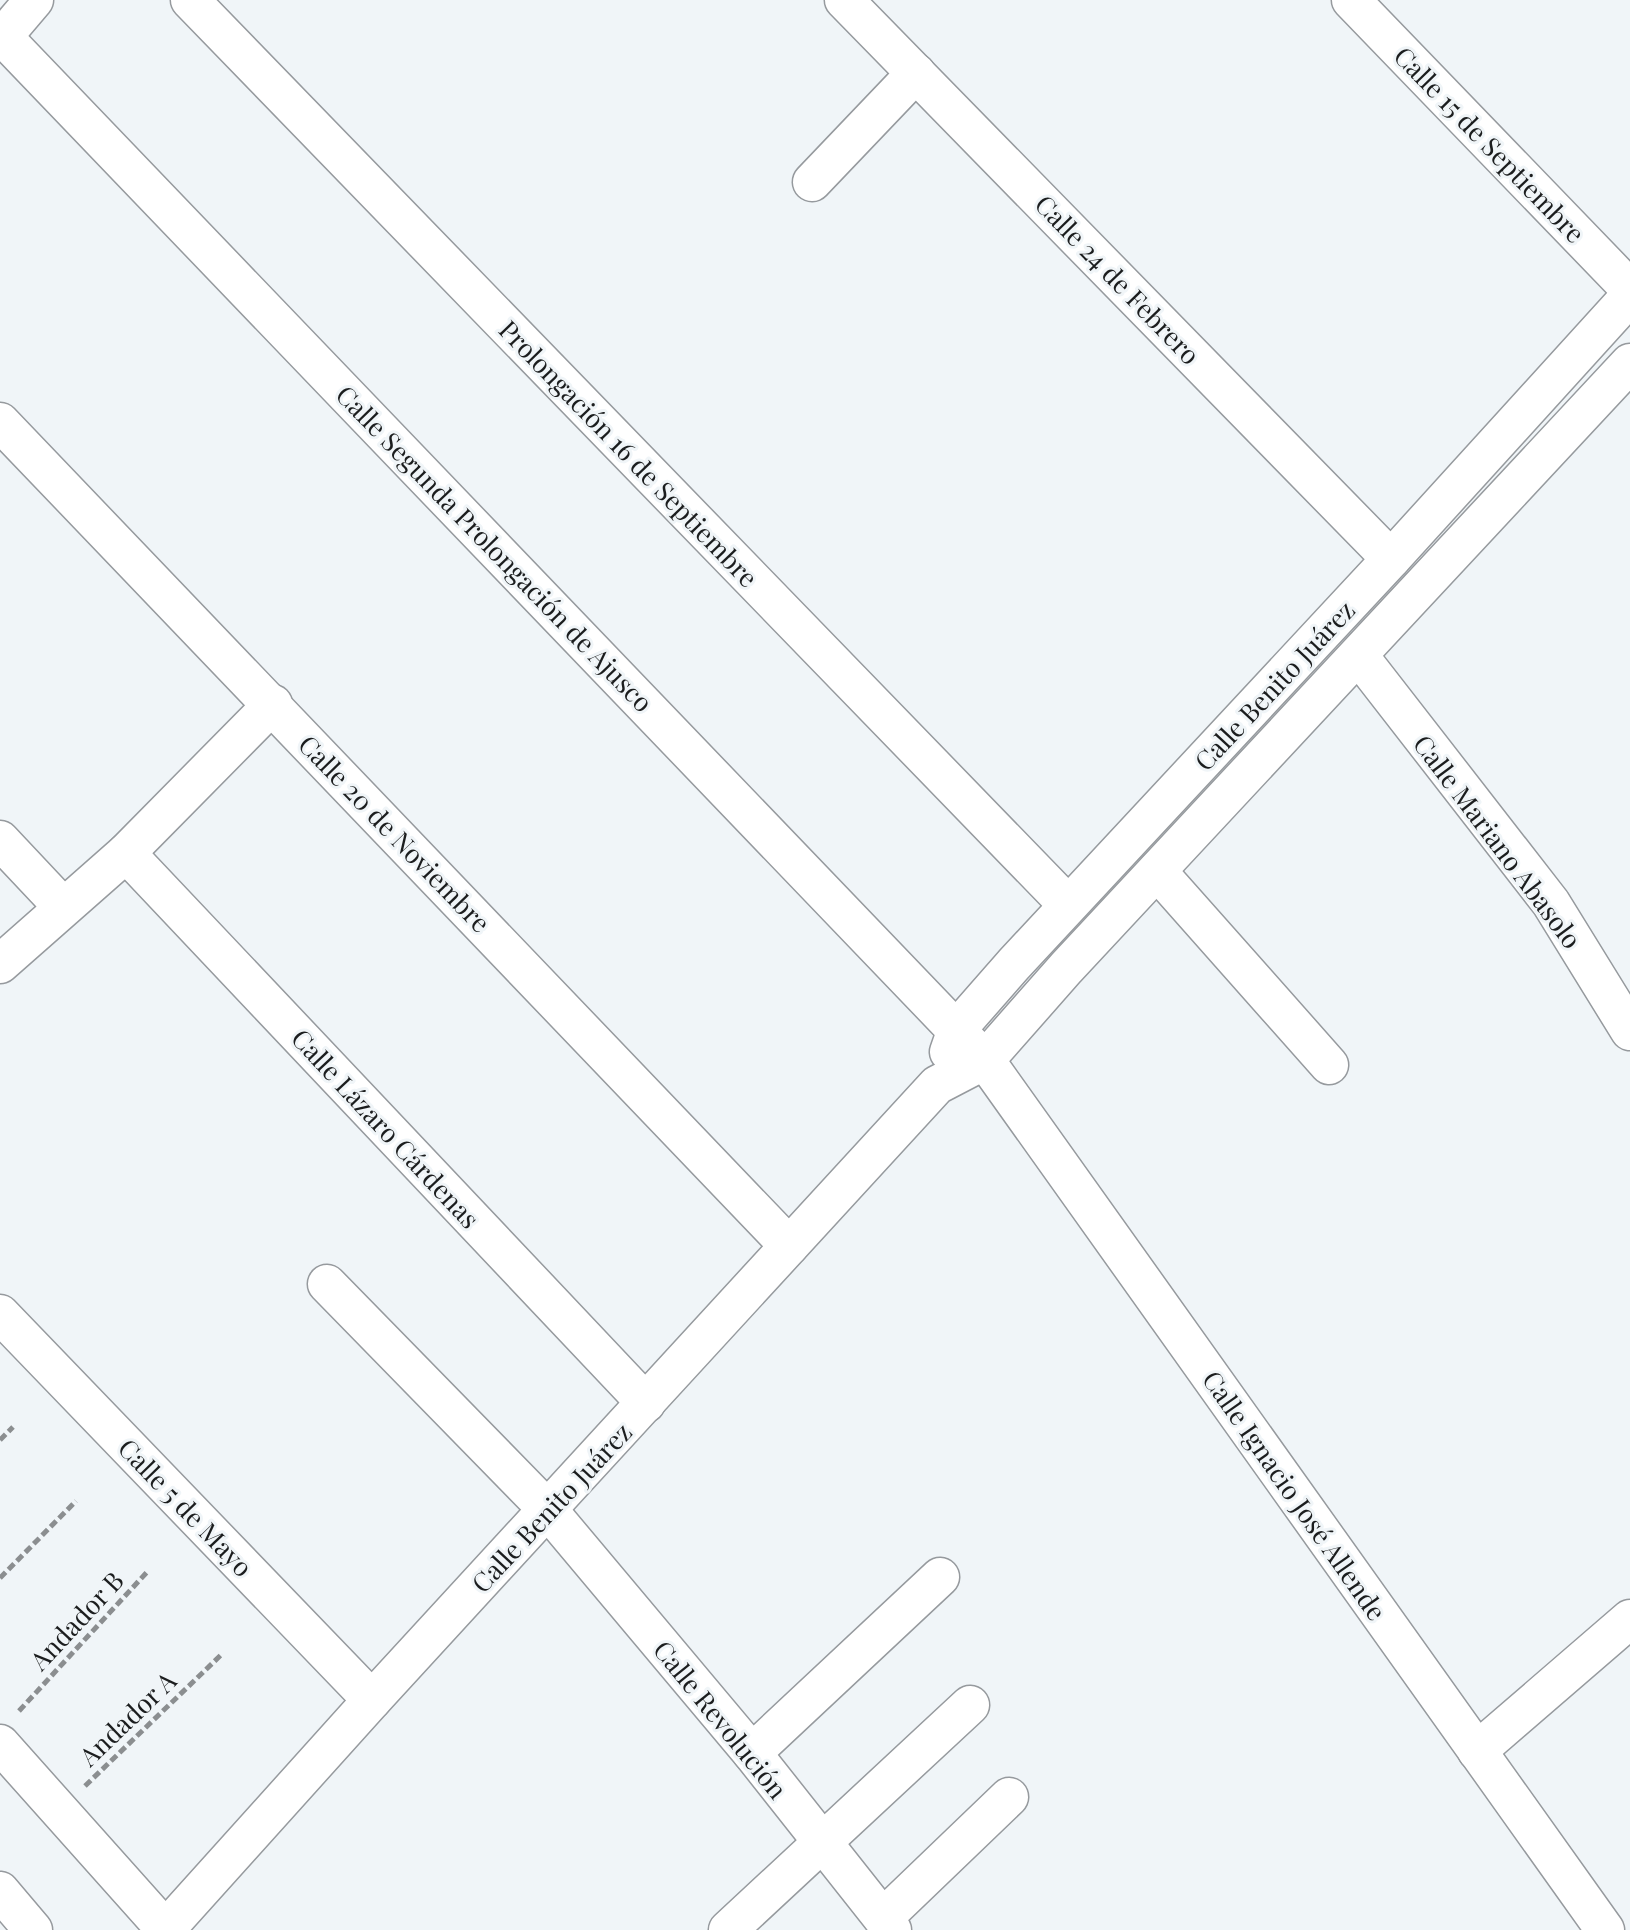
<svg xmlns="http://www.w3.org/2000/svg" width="1630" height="1930" font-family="'Playfair Display',serif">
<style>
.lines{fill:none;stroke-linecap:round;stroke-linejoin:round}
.minor-casing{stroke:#969a9e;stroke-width:41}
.path{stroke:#8b8e90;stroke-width:5;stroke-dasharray:8 4;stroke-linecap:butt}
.minor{stroke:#fff;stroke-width:38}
.labels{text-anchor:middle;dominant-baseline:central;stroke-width:6;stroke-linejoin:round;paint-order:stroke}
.street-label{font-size:26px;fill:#1b1d1e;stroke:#f0f5f8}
</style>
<rect width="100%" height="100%" fill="#f0f5f8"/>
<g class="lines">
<defs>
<g id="minor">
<path d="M190,0L1068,905"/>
<path d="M844,0L1391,559"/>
<path d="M1351,0L1630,289"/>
<path d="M3,37L985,1060L1605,1930"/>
<path d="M0,40L34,0"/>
<path d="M812,182L916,73"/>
<path d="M0,422L789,1246"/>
<path d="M1359,656L1551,903L1630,1031"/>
<path d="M0,840L63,907"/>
<path d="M126,853L646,1403"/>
<path d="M1157,871L1329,1065"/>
<path d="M0,964L126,853L273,704"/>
<path d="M949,1052L957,1029L1014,964L1391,559L1630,296"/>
<path d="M327,1284L548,1510L752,1753L892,1930"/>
<path d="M0,1314L372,1700"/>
<path d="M0,1744L166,1930"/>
<path d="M1477,1751L1630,1619"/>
<path d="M752,1753L940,1577"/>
<path d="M0,1891L33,1930"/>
<path d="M883,1918L1009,1797"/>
<path d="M165,1930L372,1700L937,1085L985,1060L1066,968L1630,363"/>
<path d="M728,1930L970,1705"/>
</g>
</defs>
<use href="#minor" class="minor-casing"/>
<g class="path">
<path d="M0,1440L13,1427"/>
<path d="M0,1578L76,1501"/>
<path d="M19,1711L148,1571"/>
<path d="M85,1786L222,1654"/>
</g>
<use href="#minor" class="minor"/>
</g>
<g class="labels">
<g class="street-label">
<text transform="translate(1490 144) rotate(46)">Calle 15 de Septiembre</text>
<text transform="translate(1118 279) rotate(46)">Calle 24 de Febrero</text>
<text transform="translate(629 453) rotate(46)">Prolongación 16 de Septiembre</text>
<text transform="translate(495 548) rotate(46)">Calle Segunda Prolongación de Ajusco</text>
<text transform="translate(1274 685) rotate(-47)">Calle Benito Juárez</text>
<text transform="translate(395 833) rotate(46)">Calle 20 de Noviembre</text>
<text transform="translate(1498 841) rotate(53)">Calle Mariano Abasolo</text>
<text transform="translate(386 1128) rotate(47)">Calle Lázaro Cárdenas</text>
<text transform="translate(1295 1495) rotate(55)">Calle Ignacio José Allende</text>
<text transform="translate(186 1507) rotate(46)">Calle 5 de Mayo</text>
<text transform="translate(551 1507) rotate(-47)">Calle Benito Juárez</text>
<text transform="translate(76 1620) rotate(-47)">Andador B</text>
<text transform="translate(127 1718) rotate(-44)">Andador A</text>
<text transform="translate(721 1719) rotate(51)">Calle Revolución</text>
</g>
</g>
</svg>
